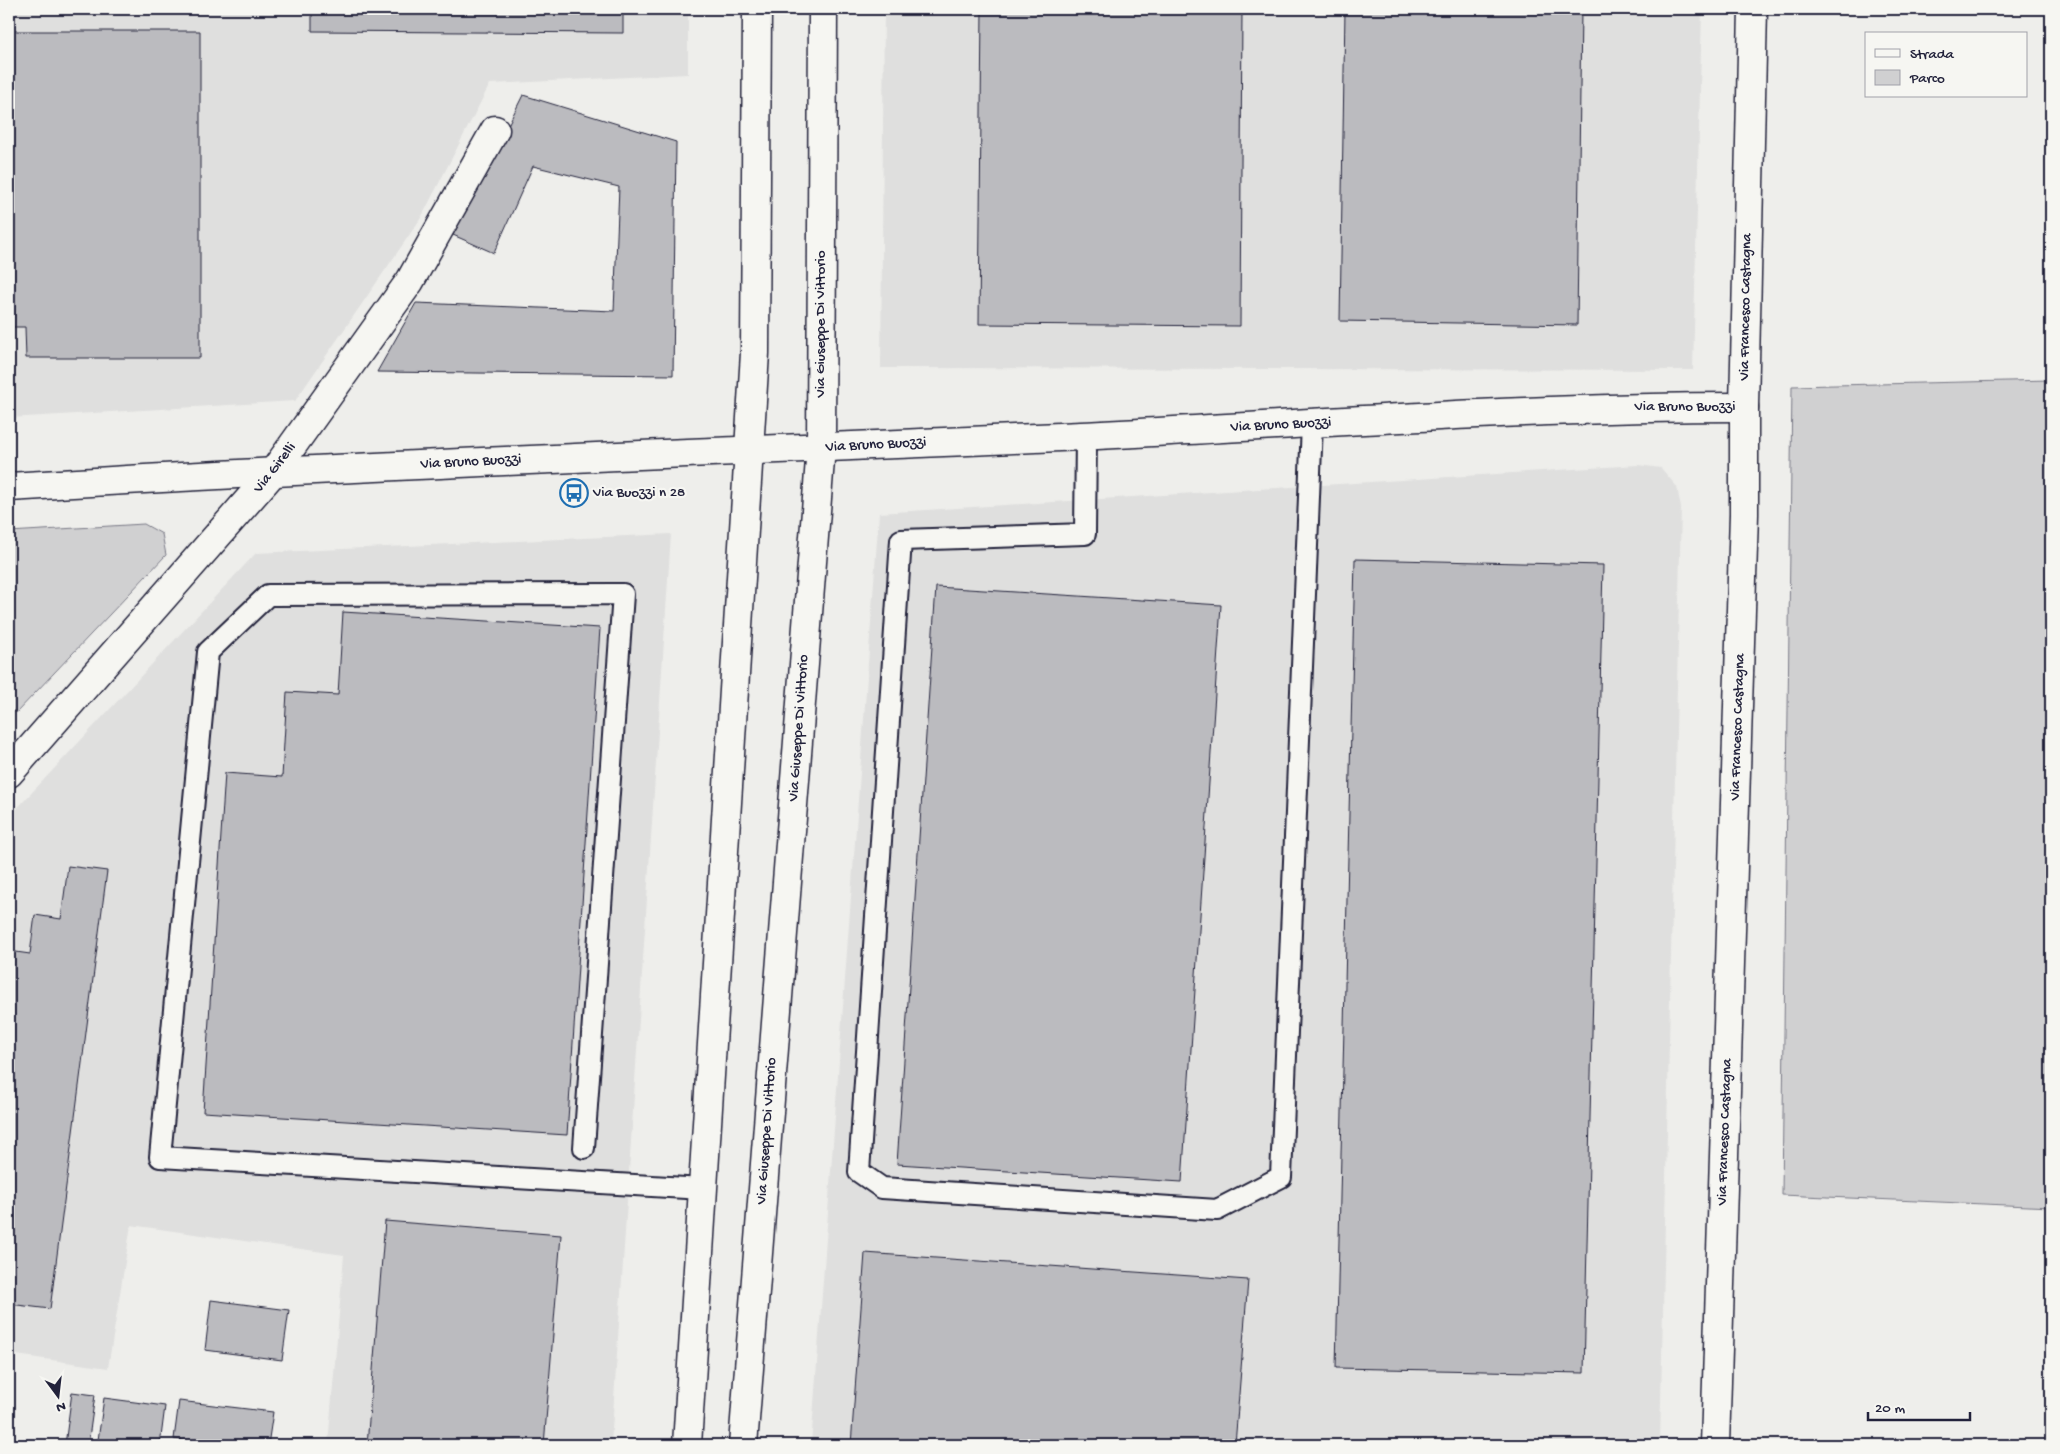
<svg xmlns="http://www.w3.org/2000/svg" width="2060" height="1454" font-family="'Gochi Hand',sans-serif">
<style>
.built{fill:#dfdfde}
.green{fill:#d0d0d1;stroke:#797986}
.building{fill:#bbbbbf;stroke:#22223b}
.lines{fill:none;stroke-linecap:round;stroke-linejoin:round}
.service-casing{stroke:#22223b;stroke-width:24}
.minor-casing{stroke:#22223b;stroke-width:31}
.service{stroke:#f6f6f2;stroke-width:20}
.minor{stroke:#f6f6f2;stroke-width:28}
.labels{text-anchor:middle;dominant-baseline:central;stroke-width:4.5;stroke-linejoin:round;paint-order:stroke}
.street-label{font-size:15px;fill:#22223b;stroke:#f6f6f2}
.poi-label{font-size:15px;fill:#22223b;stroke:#f6f6f2;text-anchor:start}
</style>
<rect width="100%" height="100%" fill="#eeeeeb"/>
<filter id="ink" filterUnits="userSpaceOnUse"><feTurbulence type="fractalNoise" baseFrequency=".02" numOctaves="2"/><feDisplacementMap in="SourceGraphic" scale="10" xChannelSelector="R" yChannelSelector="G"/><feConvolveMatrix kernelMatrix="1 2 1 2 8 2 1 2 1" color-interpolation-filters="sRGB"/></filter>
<g filter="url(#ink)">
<g class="built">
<path d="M9,9H688V74L490,84L421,218L295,401L9,418Z"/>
<path d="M884,9H1702L1693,370L881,368Z"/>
<path d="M1638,465L1661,468L1677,487L1681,508L1660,1445H811L879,513Z"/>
<path d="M671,534L611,1445H328L344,1255L131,1225L108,1368L9,1354V817L256,553Z"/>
</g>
<g class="green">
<path d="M2051,380V1207L1782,1195L1792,386Z"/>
<path d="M144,524L162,534L166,555L16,713L9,706V532Z"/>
</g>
<g class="building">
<path d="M312,9H623V33L312,31Z"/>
<path d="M982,9H1242L1240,326L979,324Z"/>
<path d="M1345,9H1581L1577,325L1340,321Z"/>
<path d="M9,31H200V358H26L25,327H9Z"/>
<path d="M523,95L676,142L673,375L377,372L416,303L614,311L619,187L533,166L494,253L453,235Z"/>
<path d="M1355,559L1603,565L1584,1373L1336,1368Z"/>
<path d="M936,587L1221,605L1182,1182L897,1164Z"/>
<path d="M343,612L600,628L567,1135L203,1112L225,773L282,777L287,692L338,695Z"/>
<path d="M68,866L107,871L50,1309L9,1304V951L30,954L35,915L61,919Z"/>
<path d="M385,1221L561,1235L544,1445H367Z"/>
<path d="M865,1253L1248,1280L1235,1445H851Z"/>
<path d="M211,1300L289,1310L282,1360L205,1350Z"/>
<path d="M72,1392L95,1395L88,1445H65Z"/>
<path d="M104,1398L165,1406L160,1445L98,1440Z"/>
<path d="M179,1401L273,1412L268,1445H222L174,1439Z"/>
</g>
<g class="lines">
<defs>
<g id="service">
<path d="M1086,435L1085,534L901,540L859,1172L882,1188L1217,1210L1281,1177L1312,424"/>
<path d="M584,1148L623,594L268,595L208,652L160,1157L703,1189"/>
</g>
<g id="minor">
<path d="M9,487C366,465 723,452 1081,436C1302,425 1522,407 1744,407"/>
<path d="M9,773L275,470L410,281L495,130"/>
<path d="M687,1445L755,353L757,9"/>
<path d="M743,1445L821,447L823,9"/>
<path d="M1715,1445L1744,514V407L1753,9"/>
</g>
</defs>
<use href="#service" class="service-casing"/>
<use href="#minor" class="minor-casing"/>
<use href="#service" class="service"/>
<use href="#minor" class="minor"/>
</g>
</g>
<defs>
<symbol id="bus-ring" viewBox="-11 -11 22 22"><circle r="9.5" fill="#f6f6f2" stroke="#1f6fb2" stroke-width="1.5"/><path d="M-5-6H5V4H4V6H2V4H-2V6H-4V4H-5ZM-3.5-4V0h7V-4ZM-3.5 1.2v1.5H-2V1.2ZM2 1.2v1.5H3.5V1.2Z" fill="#1f6fb2"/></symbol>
</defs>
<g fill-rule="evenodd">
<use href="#bus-ring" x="558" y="477" width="32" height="32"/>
</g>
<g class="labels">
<g class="street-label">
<text transform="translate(1746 307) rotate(-89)">Via Francesco Castagna</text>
<text transform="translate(821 324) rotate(-90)">Via Giuseppe Di Vittorio</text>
<text x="1685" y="407">Via Bruno Buozzi</text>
<text transform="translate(1281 425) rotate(-3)">Via Bruno Buozzi</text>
<text transform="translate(876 445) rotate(-3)">Via Bruno Buozzi</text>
<text transform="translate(471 462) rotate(-3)">Via Bruno Buozzi</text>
<text transform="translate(275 468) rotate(-52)">Via Girelli</text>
<text transform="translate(1738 727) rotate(-88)">Via Francesco Castagna</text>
<text transform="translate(799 728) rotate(-86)">Via Giuseppe Di Vittorio</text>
<text transform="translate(767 1131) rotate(-86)">Via Giuseppe Di Vittorio</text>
<text transform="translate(1725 1132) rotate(-88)">Via Francesco Castagna</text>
</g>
<g class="poi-label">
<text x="593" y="493">Via Buozzi n 28</text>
</g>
</g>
<rect width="2060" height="1454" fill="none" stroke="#f6f6f2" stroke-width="30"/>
<rect x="15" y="15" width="2030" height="1424" fill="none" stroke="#22223b" stroke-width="2" filter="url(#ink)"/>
<rect x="1865" y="32" width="162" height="65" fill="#f6f6f2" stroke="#a1a1a9"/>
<rect x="1875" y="49" width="25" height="8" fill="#f6f6f2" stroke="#a1a1a9"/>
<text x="1910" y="58" font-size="15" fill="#22223b">Strada</text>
<rect x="1875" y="70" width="25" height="15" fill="#d0d0d1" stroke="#a1a1a9"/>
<text x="1910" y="82" font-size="15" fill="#22223b">Parco</text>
<g transform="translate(58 1396) rotate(165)" stroke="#f6f6f2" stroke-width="4" paint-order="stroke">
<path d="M0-4L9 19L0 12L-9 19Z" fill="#22223b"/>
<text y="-8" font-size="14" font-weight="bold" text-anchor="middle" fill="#22223b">N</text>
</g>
<path d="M1868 1412v8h102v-8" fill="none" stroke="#22223b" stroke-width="2.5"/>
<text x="1875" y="1412" font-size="15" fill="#22223b" stroke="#f6f6f2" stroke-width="4" paint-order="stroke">20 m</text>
</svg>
